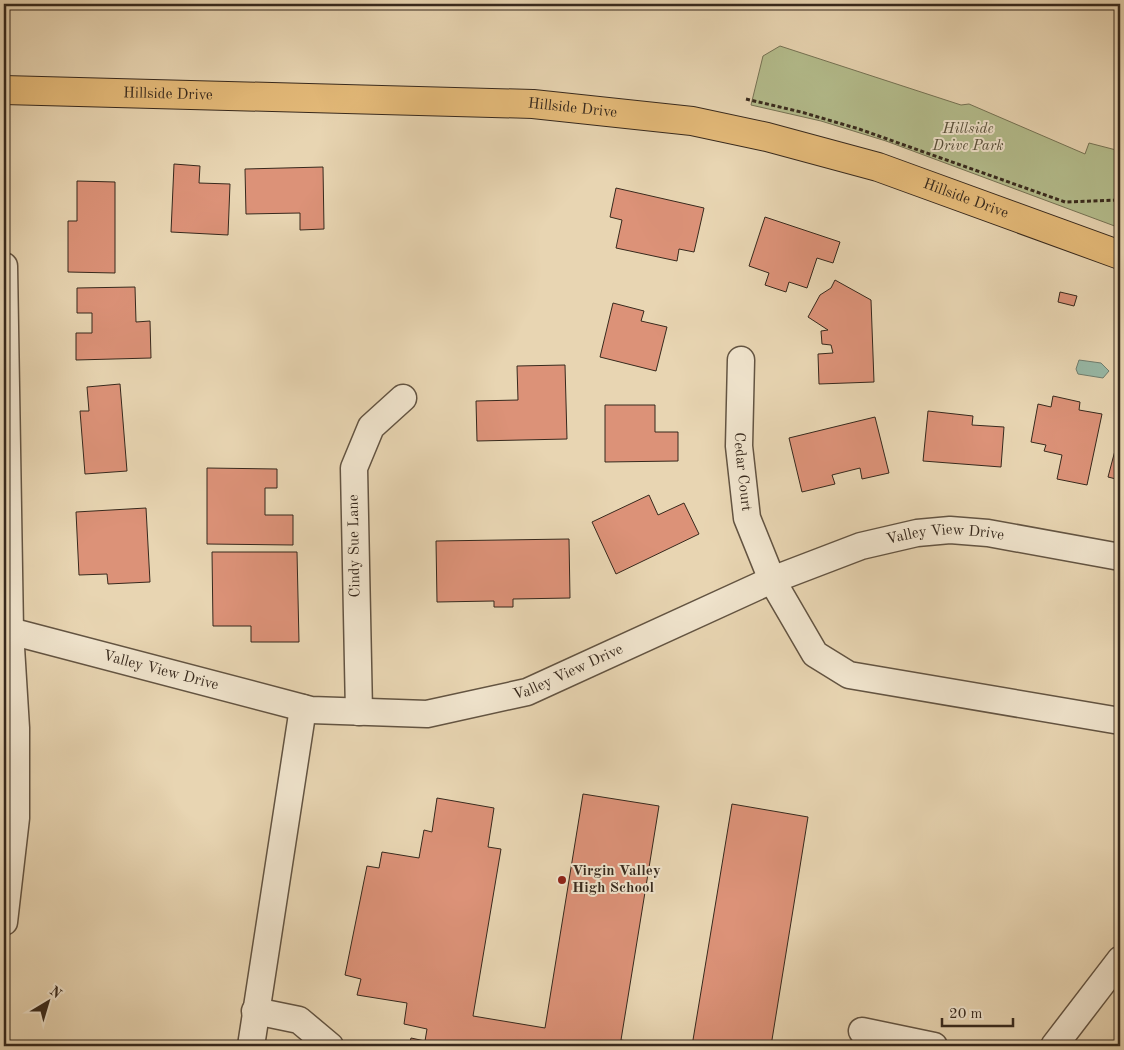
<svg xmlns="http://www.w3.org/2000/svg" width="1124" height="1050" font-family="'Old Standard TT',serif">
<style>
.green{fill:#b4bd8d;stroke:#767355}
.water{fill:#98b9a7;stroke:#717f70}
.building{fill:#dc9278;stroke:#37291d}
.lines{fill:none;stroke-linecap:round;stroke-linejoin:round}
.minor-casing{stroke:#635442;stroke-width:29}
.major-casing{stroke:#37291d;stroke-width:30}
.path{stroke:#37291d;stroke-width:3;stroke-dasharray:4 2.5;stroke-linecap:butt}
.minor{stroke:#f0e4cd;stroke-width:26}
.major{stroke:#e4ba79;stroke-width:28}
.poi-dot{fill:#8f2418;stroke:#f0e4cd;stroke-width:2}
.labels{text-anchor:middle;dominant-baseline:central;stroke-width:4;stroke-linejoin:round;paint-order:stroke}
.street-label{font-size:15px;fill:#37291d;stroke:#f0e4cd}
.park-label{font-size:15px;font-style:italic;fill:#564e39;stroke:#f0e4cd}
.poi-label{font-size:15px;font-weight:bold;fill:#37291d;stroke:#f0e4cd;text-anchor:start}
</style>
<rect width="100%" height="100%" fill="#e8d5b2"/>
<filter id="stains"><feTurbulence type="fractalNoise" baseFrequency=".004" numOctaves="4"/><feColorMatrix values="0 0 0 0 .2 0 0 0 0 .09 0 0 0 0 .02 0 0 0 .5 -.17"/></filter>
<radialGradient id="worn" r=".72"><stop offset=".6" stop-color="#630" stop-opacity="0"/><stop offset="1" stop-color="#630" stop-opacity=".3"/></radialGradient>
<path class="green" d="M780,46L961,105L969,104L1085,154L1089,143L1120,151V228L886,141L821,121L751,105L763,56Z"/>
<path class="water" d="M1079,360L1101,363L1109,371L1103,378L1078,374L1076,369Z"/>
<g class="building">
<path d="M174,164L200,166L199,183L230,184L228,235L171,232Z"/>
<path d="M323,167L324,229L300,230V213L246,214L245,169Z"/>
<path d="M77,181L115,182V273L68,272V221H77Z"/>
<path d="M616,188L704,208L694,252L679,249L677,261L616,248L622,220L610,217Z"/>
<path d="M765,217L840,242L833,263L817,258L807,288L789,282L786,292L765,285L769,273L749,266Z"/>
<path d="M835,280L871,300L874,382L819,384L818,354L833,353L831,345L822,344L821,331L828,330L808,317L820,295L831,288Z"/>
<path d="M135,287L136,322L150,321L151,358L76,360V333H92V313H77V288Z"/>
<path d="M1060,292L1077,296L1074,306L1058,302Z"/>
<path d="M613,303L644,311L641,321L667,327L656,371L600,357Z"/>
<path d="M565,365L567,439L477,441L476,401L518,400L517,366Z"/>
<path d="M120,384L127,471L85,474L80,411H89L87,387Z"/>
<path d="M1053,396L1080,402L1079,410L1102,414L1087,485L1057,479L1062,455L1044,451L1046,445L1031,442L1038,404L1051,407Z"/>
<path d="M605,405H655V432H678V461L605,462Z"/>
<path d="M928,411L973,416L972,425L1004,427L1001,467L923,461Z"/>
<path d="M875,417L889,473L862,479L860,468L832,475L835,484L802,492L789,438Z"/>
<path d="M1117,443L1120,444V480L1108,477Z"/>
<path d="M207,468L277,469V488H265V515H293V545L207,544Z"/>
<path d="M649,495L658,515L684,503L699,534L616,574L592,522Z"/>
<path d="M146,508L150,582L108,584L107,574L79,575L76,512Z"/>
<path d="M569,539L570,598L513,599V607H494V601L437,602L436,541Z"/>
<path d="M212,552H297L299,642H251V626H213Z"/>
<path d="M583,794L659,806L621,1040L657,1046H409L411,1038L425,1041L427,1029L404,1024L407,1003L357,995L361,979L345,975L367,866L379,868L382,852L419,858L424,830L432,832L437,798L494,808L488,847L501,849L473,1016L545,1028Z"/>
<path d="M732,804L808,817L771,1046H692Z"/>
</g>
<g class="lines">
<defs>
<g id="minor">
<path d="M4,266L10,631L16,728V818L4,922"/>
<path id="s1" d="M741,360L739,446L747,518L772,580L815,654L849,675L1120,721"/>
<path id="s2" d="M4,632L10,631L311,710L427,714L527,692L772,580L861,546L917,533L950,530L988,533L1120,557"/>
<path d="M359,712L354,468L371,427L403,398"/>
<path d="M255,1011L299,1020L330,1046"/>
<path d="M862,1031L934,1046"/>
<path d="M251,1046L303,708"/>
<path d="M1054,1046L1120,960"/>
</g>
<g id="major">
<path id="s3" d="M4,90L533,104L692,121L767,137L878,167L1120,255"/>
</g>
</defs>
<use href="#minor" class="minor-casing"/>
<use href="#major" class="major-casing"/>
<path class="path" d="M746,99L801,112L859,129L1065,202L1120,200"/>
<use href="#minor" class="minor"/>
<use href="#major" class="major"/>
</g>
<circle class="poi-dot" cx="562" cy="880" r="5"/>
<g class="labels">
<g class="street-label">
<text stroke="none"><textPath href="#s3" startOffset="164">Hillside Drive</textPath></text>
<text stroke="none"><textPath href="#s3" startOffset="569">Hillside Drive</textPath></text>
<text stroke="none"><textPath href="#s3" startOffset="974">Hillside Drive</textPath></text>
<text stroke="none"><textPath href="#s1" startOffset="112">Cedar Court</textPath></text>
<text stroke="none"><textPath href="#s2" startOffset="986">Valley View Drive</textPath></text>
<text transform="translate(355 546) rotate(-91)">Cindy Sue Lane</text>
<text stroke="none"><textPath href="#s2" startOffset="162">Valley View Drive</textPath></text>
<text stroke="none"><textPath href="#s2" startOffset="581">Valley View Drive</textPath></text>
</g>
<g class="park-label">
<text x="968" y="129">Hillside<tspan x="968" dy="17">Drive Park</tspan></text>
</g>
<g class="poi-label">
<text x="572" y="871">Virgin Valley<tspan x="572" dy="17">High School</tspan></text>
</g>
</g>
<rect width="1124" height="1050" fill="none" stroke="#e8d5b2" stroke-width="20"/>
<rect x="5" y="5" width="1114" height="1040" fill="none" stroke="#37291d" stroke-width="2.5"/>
<rect x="10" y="10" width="1104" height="1030" fill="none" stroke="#37291d"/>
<g transform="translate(48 1002) rotate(38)" stroke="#f0e4cd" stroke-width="4" paint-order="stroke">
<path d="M0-4L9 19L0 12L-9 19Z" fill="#37291d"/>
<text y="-8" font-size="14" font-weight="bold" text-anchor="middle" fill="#37291d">N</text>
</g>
<path d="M942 1018v8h71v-8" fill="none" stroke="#37291d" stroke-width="2.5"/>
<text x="949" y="1018" font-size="15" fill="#37291d" stroke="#f0e4cd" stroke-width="4" paint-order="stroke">20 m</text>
<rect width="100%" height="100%" filter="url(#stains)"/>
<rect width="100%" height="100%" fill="url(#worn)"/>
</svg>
